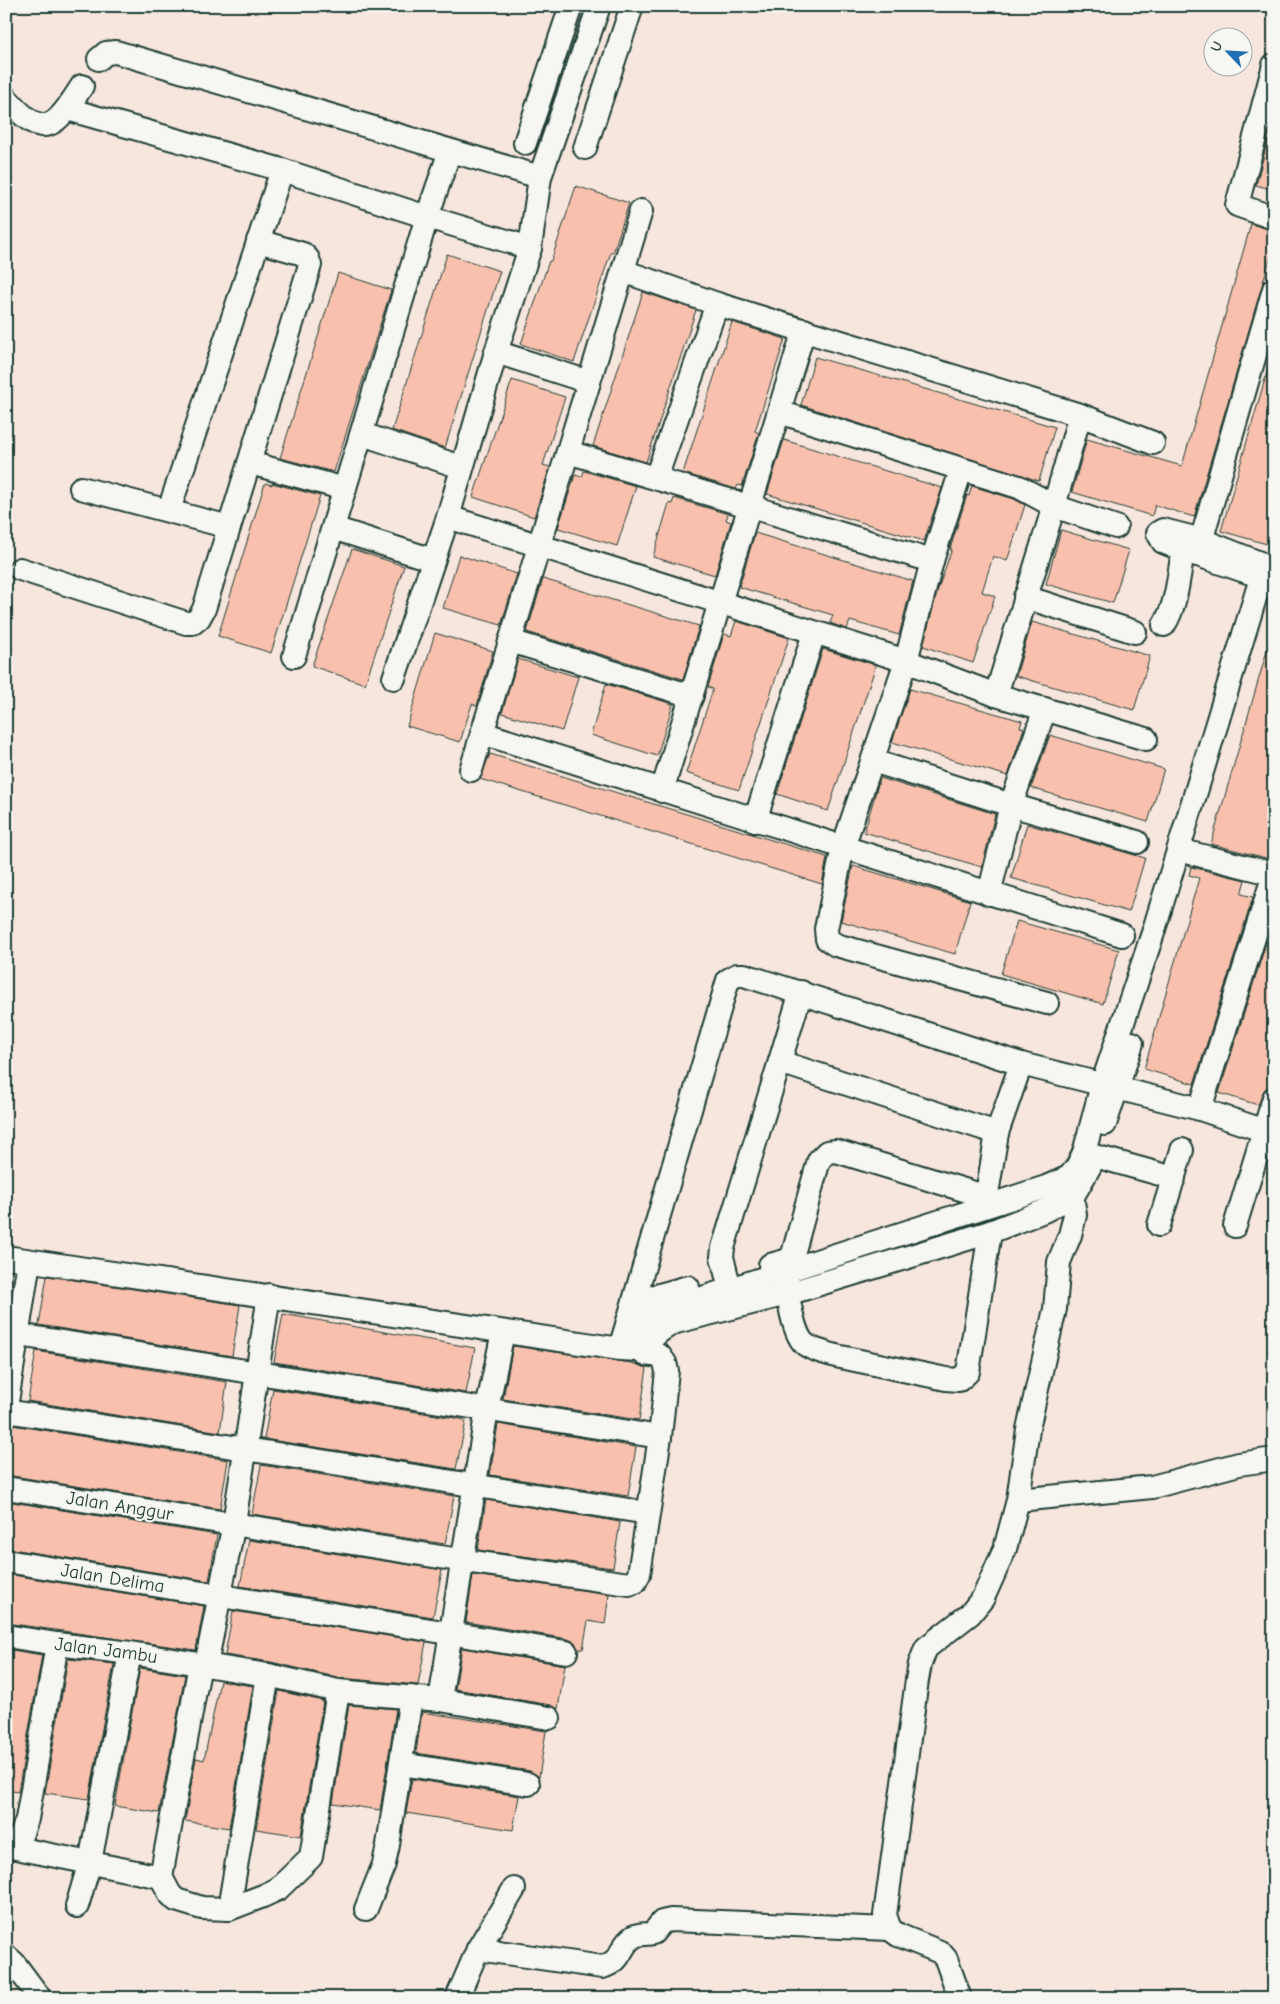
<svg xmlns="http://www.w3.org/2000/svg" width="1280" height="2004" font-family="'Comic Neue',sans-serif">
<style>
.building{fill:#f9c1ad;stroke:#1f3d34}
.lines{fill:none;stroke-linecap:round;stroke-linejoin:round}
.minor-casing{stroke:#1f3d34;stroke-width:26}
.minor{stroke:#f6f6f2;stroke-width:22}
.labels{text-anchor:middle;dominant-baseline:central;stroke-width:4.5;stroke-linejoin:round;paint-order:stroke}
.street-label{font-size:19px;fill:#1f3d34;stroke:#f6f6f2}
</style>
<rect width="100%" height="100%" fill="#f7e6dd"/>
<filter id="ink" filterUnits="userSpaceOnUse"><feTurbulence type="fractalNoise" baseFrequency=".02" numOctaves="2"/><feDisplacementMap in="SourceGraphic" scale="10" xChannelSelector="R" yChannelSelector="G"/><feConvolveMatrix kernelMatrix="1 2 1 2 8 2 1 2 1" color-interpolation-filters="sRGB"/></filter>
<g filter="url(#ink)">
<g class="building">
<path d="M1274,117V190L1256,185Z"/>
<path d="M576,186L629,203L613,253L611,252L574,362L521,344L549,261H551Z"/>
<path d="M1251,224L1274,231V245L1194,517L1155,505L1152,516L1072,492L1087,439L1182,466Z"/>
<path d="M447,254L500,271L445,448L392,430Z"/>
<path d="M338,273L391,290L334,472L280,458Z"/>
<path d="M643,292L696,310L646,462L593,446Z"/>
<path d="M732,322L785,339L755,431L759,433L742,486L738,485L736,489L683,473Z"/>
<path d="M815,357L1055,427L1039,481L801,405Z"/>
<path d="M1270,362L1274,363V546L1221,531Z"/>
<path d="M512,380L565,397L543,465L550,467L534,517L473,497Z"/>
<path d="M784,440L942,488L924,541L767,494Z"/>
<path d="M584,471L636,486L617,546L558,528L575,475L582,477Z"/>
<path d="M265,483L272,485V483L320,496L271,653L218,636Z"/>
<path d="M972,486L1014,499L1025,505L1007,561L993,556L982,592L995,596L973,663L923,646L938,589L952,549H950L967,495L969,496Z"/>
<path d="M674,498L728,514L726,520L731,522L715,575L653,557L669,503L672,504Z"/>
<path d="M1061,530L1129,550L1113,603L1046,584Z"/>
<path d="M755,533L913,581L899,635L850,621L847,629L830,623L833,615L739,587Z"/>
<path d="M352,549L404,566L365,684L312,666Z"/>
<path d="M459,555L517,574L501,625L443,608Z"/>
<path d="M543,579L699,626L683,679L527,632Z"/>
<path d="M736,621L789,638L739,790L686,773L713,689L708,687L724,634L731,636Z"/>
<path d="M1032,622L1150,656L1134,710L1016,676Z"/>
<path d="M435,633L493,651L477,706L472,704L460,742L407,726Z"/>
<path d="M1270,640L1274,641V860L1211,844Z"/>
<path d="M823,649L876,665L828,811L777,794Z"/>
<path d="M518,659L578,677L562,731L502,713Z"/>
<path d="M606,684L673,704L657,756L591,735Z"/>
<path d="M910,689L1022,721L1020,727L1024,728L1008,776L892,742Z"/>
<path d="M1050,735L1164,769L1148,822L1031,788Z"/>
<path d="M490,754L827,857L822,884L480,779Z"/>
<path d="M880,778L995,814L982,867L864,832Z"/>
<path d="M1027,824L1145,858L1129,912L1011,878Z"/>
<path d="M853,866L970,901L955,954L841,921Z"/>
<path d="M1191,867L1245,880L1241,894L1253,897L1194,1084L1144,1069L1199,878L1189,875Z"/>
<path d="M1274,918V1085L1265,1089L1258,1105L1219,1093Z"/>
<path d="M1017,921L1119,950L1103,1004L1001,974Z"/>
<path d="M47,1276L240,1305L232,1356L39,1325Z"/>
<path d="M283,1314L475,1348L466,1393L274,1362Z"/>
<path d="M513,1346L632,1363L647,1368L639,1420L503,1399Z"/>
<path d="M36,1351L227,1382L220,1432L28,1401Z"/>
<path d="M273,1389L461,1419L466,1421L456,1469L264,1439Z"/>
<path d="M6,1424L228,1460L220,1509L6,1475Z"/>
<path d="M498,1424L636,1447L628,1496L490,1475Z"/>
<path d="M261,1465L454,1496L445,1544L252,1514Z"/>
<path d="M486,1500L620,1522L613,1568L478,1550Z"/>
<path d="M6,1501L217,1535L209,1581L6,1548Z"/>
<path d="M249,1540L442,1570L433,1617L240,1586Z"/>
<path d="M6,1574L204,1606L196,1650L6,1623Z"/>
<path d="M473,1575L609,1594L605,1624L588,1621L583,1649H578L575,1642L568,1639L466,1622Z"/>
<path d="M233,1611L426,1642L418,1685L340,1678L271,1662L225,1655Z"/>
<path d="M462,1648L565,1665L558,1709L551,1705L455,1689Z"/>
<path d="M6,1649L42,1655L18,1792L6,1790Z"/>
<path d="M68,1659L114,1664L89,1799L45,1793Z"/>
<path d="M140,1668L185,1675L159,1813L115,1806Z"/>
<path d="M220,1681L253,1686L229,1828L185,1821L196,1758L204,1760Z"/>
<path d="M279,1691L323,1701L301,1836L256,1829Z"/>
<path d="M349,1705L396,1709L380,1810L333,1803Z"/>
<path d="M422,1712L546,1731L539,1777L530,1771L416,1753Z"/>
<path d="M412,1779L519,1796L513,1830L406,1813Z"/>
</g>
<g class="lines">
<defs>
<g id="minor">
<path d="M99,59L106,53L116,52L540,177"/>
<path d="M1274,65L1237,205L1274,218"/>
<path d="M6,98C45,142 55,128 82,86"/>
<path d="M67,109L282,170L427,217L530,248"/>
<path d="M525,143L571,6"/>
<path d="M585,148L632,6"/>
<path d="M623,271L717,304L1080,415L1153,443"/>
<path d="M496,352L589,382"/>
<path d="M779,412L1019,487L1054,506L1116,527"/>
<path d="M362,434L461,467"/>
<path d="M568,452L932,561"/>
<path d="M250,463L345,489"/>
<path d="M961,470L932,561L906,661L843,847L826,929L827,939L836,945L1047,1003"/>
<path d="M656,478L717,304"/>
<path d="M81,488L229,527"/>
<path d="M169,510L282,170"/>
<path d="M448,517L906,661L996,695L1146,739"/>
<path d="M333,528L433,560"/>
<path d="M1197,555L1274,289"/>
<path d="M1274,567L1265,565L1202,540L1163,530L1158,533L1163,542L1183,550L1274,581"/>
<path d="M20,569L186,623H193L199,618L204,609L310,265L308,259L303,254L258,241"/>
<path d="M1025,597L1135,632"/>
<path d="M1164,625C1177,605 1179,574 1183,550"/>
<path d="M510,641L692,696"/>
<path d="M294,656L427,217L450,151"/>
<path d="M394,678L448,517L496,352L530,248L540,177L599,6"/>
<path d="M996,695L1054,506L1080,415"/>
<path d="M482,733L1122,935"/>
<path d="M873,761L1011,805L1137,842"/>
<path d="M471,770L641,211"/>
<path d="M662,791L804,330"/>
<path d="M755,821L814,633"/>
<path d="M1179,850L1274,874"/>
<path d="M989,894L1011,805L1045,709"/>
<path d="M780,1062L997,1133"/>
<path d="M1200,1109L1274,874"/>
<path d="M1105,1124L1132,1043"/>
<path d="M1084,1153L1174,1178"/>
<path d="M1159,1225L1182,1150"/>
<path d="M1235,1226L1274,1098"/>
<path d="M6,1257L620,1349L639,1350L645,1354L660,1356L665,1363L667,1371L660,1437L639,1574L635,1582L629,1584L472,1562L6,1488"/>
<path d="M770,1265L788,1260L793,1254L819,1160L827,1152L836,1151L974,1193L987,1194L997,1133L1021,1064"/>
<path d="M727,1277L722,1257L723,1248L801,992"/>
<path d="M787,1278C787,1293 793,1336 806,1345C815,1351 826,1353 836,1356L946,1379L959,1380L968,1372L990,1232"/>
<path d="M634,1302L688,1287"/>
<path d="M6,1333L660,1437"/>
<path d="M621,1345L728,980L737,975H744L1021,1064L1200,1109L1274,1134"/>
<path d="M634,1349C635,1331 644,1321 659,1312L1046,1187L1069,1177L1077,1167L1084,1153L1102,1085L1153,933L1265,565"/>
<path d="M645,1354C649,1337 661,1329 676,1322L787,1294L990,1232L1044,1211L1073,1196L1090,1166"/>
<path d="M6,1408L29,1261"/>
<path d="M6,1411L648,1513"/>
<path d="M1018,1500L1152,1487L1239,1464L1274,1459"/>
<path id="s1" d="M6,1561L566,1652"/>
<path id="s2" d="M6,1636L57,1644L130,1653L268,1675L338,1691L440,1700L549,1718"/>
<path d="M206,1665L234,1523L269,1295"/>
<path d="M440,1700L487,1409L503,1332"/>
<path d="M401,1764L528,1784"/>
<path d="M6,1846L161,1877L170,1894L176,1900L202,1908L229,1909L263,1896L278,1889L311,1857L338,1691"/>
<path d="M13,1847L22,1833L27,1819L57,1644"/>
<path d="M161,1877L200,1664"/>
<path d="M77,1906L90,1862L130,1653"/>
<path d="M229,1909L268,1675"/>
<path d="M366,1909L384,1864L388,1845L411,1697"/>
<path d="M478,1949L602,1967C624,1961 619,1946 633,1937C639,1933 646,1935 653,1933L662,1922L671,1920L890,1929"/>
<path d="M6,1956L14,1963L40,1998"/>
<path d="M457,1998L478,1949L514,1889"/>
<path d="M960,1998L946,1959L940,1952L898,1935L890,1929L885,1915L917,1680L920,1664L926,1648L970,1614L983,1598L1005,1549L1018,1500L1028,1429L1055,1309L1059,1262L1070,1235L1075,1215L1070,1182"/>
</g>
</defs>
<use href="#minor" class="minor-casing"/>
<use href="#minor" class="minor"/>
</g>
</g>
<g class="labels">
<g class="street-label">
<text transform="translate(120 1506) rotate(9)">Jalan Anggur</text>
<text stroke="none"><textPath href="#s1" startOffset="108">Jalan Delima</textPath></text>
<text stroke="none"><textPath href="#s2" startOffset="101">Jalan Jambu</textPath></text>
</g>
</g>
<rect width="1280" height="2004" fill="none" stroke="#f6f6f2" stroke-width="25"/>
<rect x="12" y="12" width="1255" height="1979" fill="none" stroke="#1f3d34" stroke-width="2" filter="url(#ink)"/>
<g transform="translate(1228 52) rotate(295)"><circle r="24" fill="#f6f6f2" stroke="#a0aca6"/>
<path d="M0-4L9 19L0 12L-9 19Z" fill="#1f6fb2"/>
<text y="-8" font-size="14" font-weight="bold" text-anchor="middle" fill="#1f3d34">U</text>
</g>
</svg>
